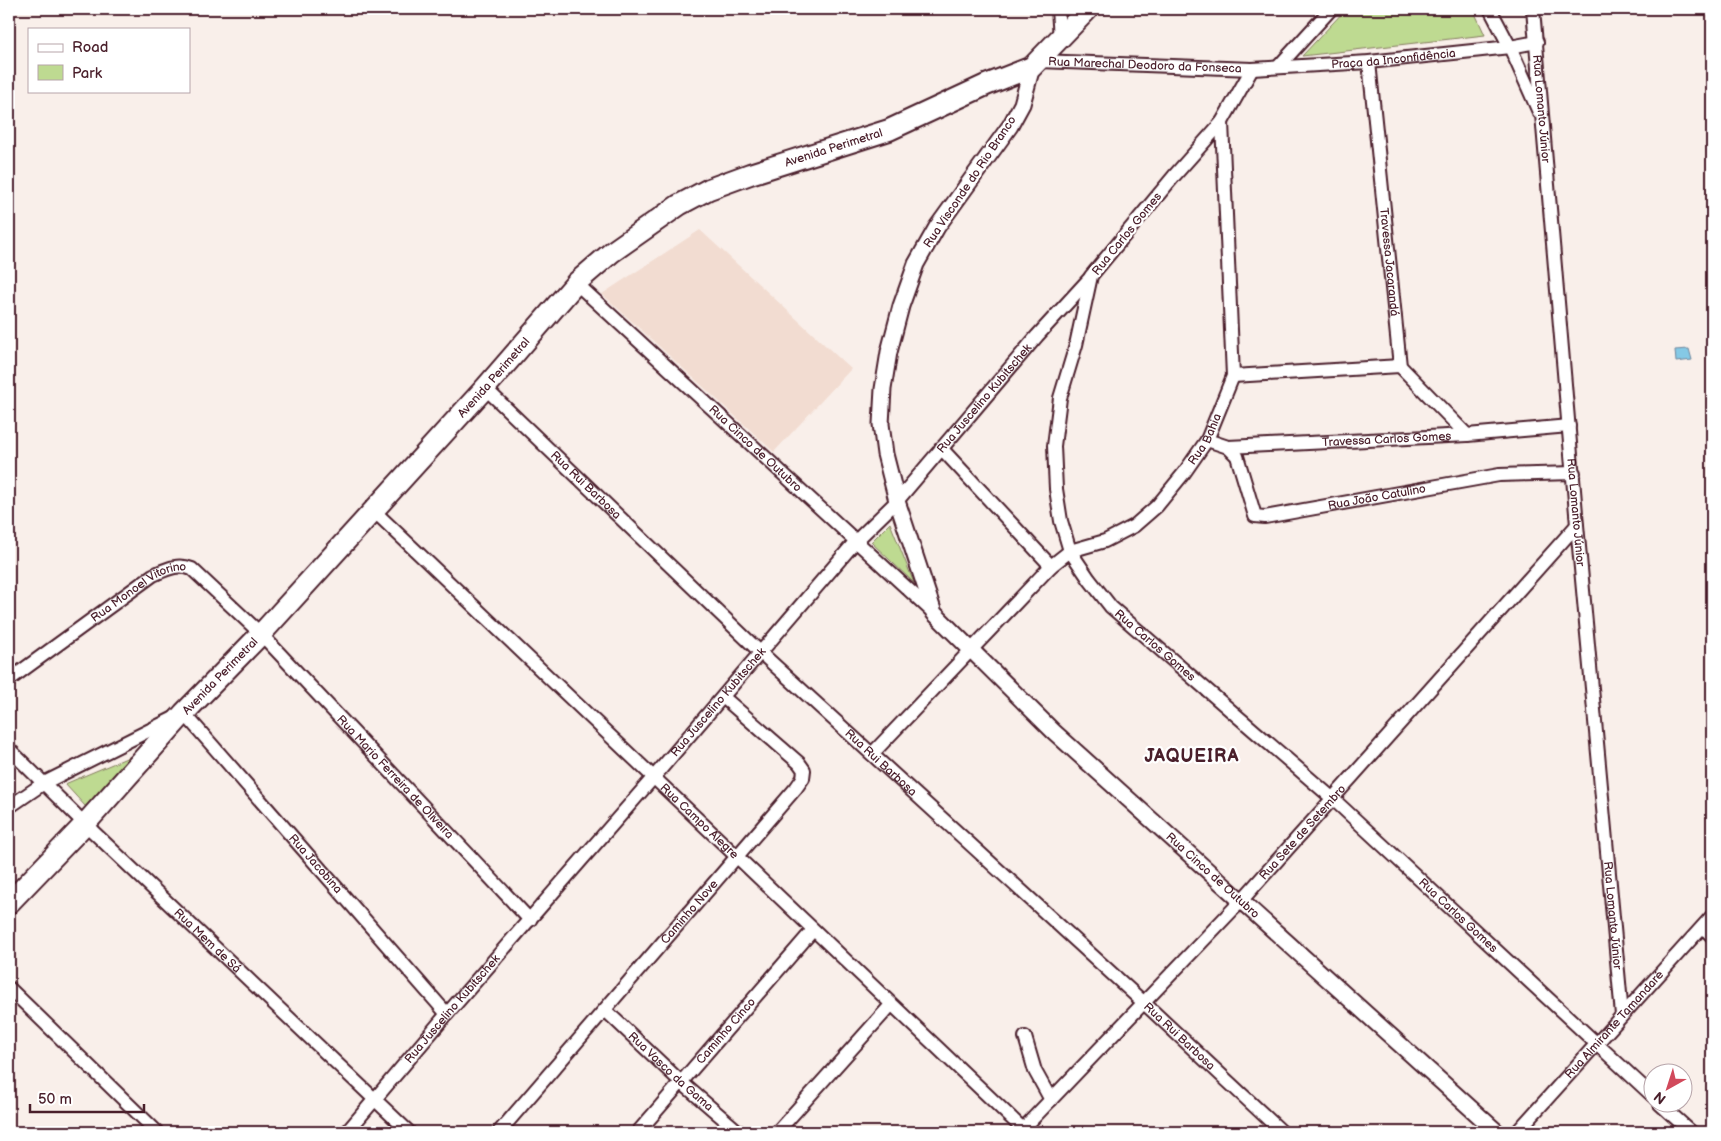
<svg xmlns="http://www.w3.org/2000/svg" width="1721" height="1141" font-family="'Balsamiq Sans',sans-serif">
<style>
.built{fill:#f2dcd1}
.green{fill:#beda91;stroke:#847c5e}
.water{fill:#85c9e6;stroke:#6d859b}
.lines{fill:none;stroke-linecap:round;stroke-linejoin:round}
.minor-casing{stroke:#4a1f2b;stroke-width:16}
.tertiary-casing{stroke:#4a1f2b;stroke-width:19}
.primary-casing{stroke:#4a1f2b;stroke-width:24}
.minor{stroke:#fff;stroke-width:12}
.tertiary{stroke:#fff;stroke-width:15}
.primary{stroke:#fff;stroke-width:20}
.labels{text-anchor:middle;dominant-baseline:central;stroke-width:4.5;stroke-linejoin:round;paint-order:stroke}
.street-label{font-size:12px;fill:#4a1f2b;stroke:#fff}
.district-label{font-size:18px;font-weight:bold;letter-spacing:1px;fill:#4a1f2b;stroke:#fff}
</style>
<rect width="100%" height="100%" fill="#f9efea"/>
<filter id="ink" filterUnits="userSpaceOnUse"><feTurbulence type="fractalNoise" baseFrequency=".02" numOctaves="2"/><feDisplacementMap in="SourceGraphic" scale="10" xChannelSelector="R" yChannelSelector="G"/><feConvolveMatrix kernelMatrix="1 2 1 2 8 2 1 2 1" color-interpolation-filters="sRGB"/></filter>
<g filter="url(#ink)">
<path class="built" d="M700,230L851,369L774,452L602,294Z"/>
<g class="green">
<path d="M1346,9H1473L1485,35L1302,56Z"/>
<path d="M890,523L914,583L871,542Z"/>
<path d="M136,754L86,807L65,784Z"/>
</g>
<path class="water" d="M1689,349L1692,360L1676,362L1675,350Z"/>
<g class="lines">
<defs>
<g id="minor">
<path d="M1058,9L1060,39"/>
<path d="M1490,9L1510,47L1539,112"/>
<path id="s1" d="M1533,9L1577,525L1622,1015"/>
<path id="s2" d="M1039,61L1252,69L1369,62L1510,47L1537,42"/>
<path id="s3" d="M1369,62L1400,366L1467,435"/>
<path d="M1278,67L1331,9"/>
<path id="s4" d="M1252,69L1222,122L1174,176L1091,276L1076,345L1060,398L1054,446L1056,489L1061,521L1070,551L1089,579L1111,607L1332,798L1654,1097"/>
<path id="s5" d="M576,283L934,613"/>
<path d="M1233,376L1400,366"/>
<path id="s6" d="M485,388L760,652L1143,1002L1282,1132"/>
<path id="s7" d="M1207,440L1228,447L1467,435L1569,426"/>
<path id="s8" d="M1228,447L1237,456L1255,516L1265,517L1499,475L1574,473"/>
<path d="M941,448L1051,566"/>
<path id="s9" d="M373,510L1026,1132"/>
<path id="s10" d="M9,680L153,575C167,569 177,563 192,569L261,634L530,920"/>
<path id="s11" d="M9,749L85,824L409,1132"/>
<path id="s12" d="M872,754L1051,566L1070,551L1105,541L1134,526L1157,506L1184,473L1207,440L1233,376L1222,122"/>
<path id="s13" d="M9,807L44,783L184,713L447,1014"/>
<path d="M1703,927L1712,936"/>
<path d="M9,988L157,1132"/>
<path id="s14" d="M605,1010L681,1082L739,1132"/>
<path d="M1025,1037L1035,1071L1051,1100"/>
<path d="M1660,1104L1691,1132"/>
<path id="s15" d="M347,1132L447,1014L653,778L855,542L897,501L1037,336L1090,278"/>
<path id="s16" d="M499,1132L796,788L803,778L804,770L799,763L723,697"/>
<path id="s17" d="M638,1132L813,930"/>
<path d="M777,1132L891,1005"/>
<path id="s18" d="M1020,1132L1241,901L1577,525"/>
<path id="s19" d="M1517,1132L1712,916"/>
</g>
<g id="tertiary">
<path id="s20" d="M1032,67L1022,104L1010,126L937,227L916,264L901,306L889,352L883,389L881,424L885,454L897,501L934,613L1053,731L1497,1132"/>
</g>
<g id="primary">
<path id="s21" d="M9,903L85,824L184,713L261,634L485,388L576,283L612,252L679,205L709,189L750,174L889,130L986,85L1032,67L1088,9"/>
</g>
</defs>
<use href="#minor" class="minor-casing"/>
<use href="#tertiary" class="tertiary-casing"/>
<use href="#primary" class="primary-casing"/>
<use href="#minor" class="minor"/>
<use href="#tertiary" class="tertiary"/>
<use href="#primary" class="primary"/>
</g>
</g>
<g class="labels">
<g class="street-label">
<text stroke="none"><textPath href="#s2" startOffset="355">Praça da Inconfidência</textPath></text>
<text stroke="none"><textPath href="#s2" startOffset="106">Rua Marechal Deodoro da Fonseca</textPath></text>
<text stroke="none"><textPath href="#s1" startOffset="100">Rua Lomanto Júnior</textPath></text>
<text stroke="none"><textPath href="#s21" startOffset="1135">Avenida Perimetral</textPath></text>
<text transform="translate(970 182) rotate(-56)">Rua Visconde do Rio Branco</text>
<text transform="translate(1127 234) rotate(-51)">Rua Carlos Gomes</text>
<text stroke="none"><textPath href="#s3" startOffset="201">Travessa Jacarandá</textPath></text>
<text stroke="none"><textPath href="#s21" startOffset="715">Avenida Perimetral</textPath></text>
<text stroke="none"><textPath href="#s15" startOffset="972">Rua Juscelino Kubitschek</textPath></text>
<text stroke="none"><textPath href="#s12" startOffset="466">Rua Bahia</textPath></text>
<text stroke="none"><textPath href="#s7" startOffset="181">Travessa Carlos Gomes</textPath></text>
<text stroke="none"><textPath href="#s5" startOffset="244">Rua Cinco de Outubro</textPath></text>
<text stroke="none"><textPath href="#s6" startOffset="140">Rua Rui Barbosa</textPath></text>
<text stroke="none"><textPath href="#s8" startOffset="199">Rua João Catulino</textPath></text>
<text stroke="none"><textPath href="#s1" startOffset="505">Rua Lomanto Júnior</textPath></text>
<text stroke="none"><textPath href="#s10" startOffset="158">Rua Monoel Vitorino</textPath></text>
<text stroke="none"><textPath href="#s4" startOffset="672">Rua Carlos Gomes</textPath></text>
<text stroke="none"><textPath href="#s21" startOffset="310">Avenida Perimetral</textPath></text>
<text stroke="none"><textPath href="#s15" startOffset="568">Rua Juscelino Kubitschek</textPath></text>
<text stroke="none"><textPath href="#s6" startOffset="545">Rua Rui Barbosa</textPath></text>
<text stroke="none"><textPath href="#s10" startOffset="510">Rua Mario Ferreira de Oliveira</textPath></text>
<text stroke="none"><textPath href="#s9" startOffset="451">Rua Campo Alegre</textPath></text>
<text stroke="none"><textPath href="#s18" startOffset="412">Rua Sete de Setembro</textPath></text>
<text stroke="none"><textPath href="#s13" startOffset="399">Rua Jacobina</textPath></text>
<text stroke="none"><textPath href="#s20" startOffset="975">Rua Cinco de Outubro</textPath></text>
<text stroke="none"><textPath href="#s16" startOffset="291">Caminho Nove</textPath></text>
<text stroke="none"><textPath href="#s4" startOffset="1078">Rua Carlos Gomes</textPath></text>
<text stroke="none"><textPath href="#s1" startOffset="910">Rua Lomanto Júnior</textPath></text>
<text stroke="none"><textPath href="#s11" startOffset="276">Rua Mem de Sá</textPath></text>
<text stroke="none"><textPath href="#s15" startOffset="162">Rua Juscelino Kubitschek</textPath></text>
<text stroke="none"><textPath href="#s19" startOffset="145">Rua Almirante Tamandaré</textPath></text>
<text stroke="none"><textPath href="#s17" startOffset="134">Caminho Cinco</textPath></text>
<text stroke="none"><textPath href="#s6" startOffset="950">Rua Rui Barbosa</textPath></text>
<text stroke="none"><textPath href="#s14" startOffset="90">Rua Vasco da Gama</textPath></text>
</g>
<g class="district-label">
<text x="1192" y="756">JAQUEIRA</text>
</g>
</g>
<rect width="1721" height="1141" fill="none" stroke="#fff" stroke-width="30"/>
<rect x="15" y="15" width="1691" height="1111" fill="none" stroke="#4a1f2b" stroke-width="2" filter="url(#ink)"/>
<rect x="28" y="28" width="162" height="65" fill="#ffffff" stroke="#b7a5aa"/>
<rect x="38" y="44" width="25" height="8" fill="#ffffff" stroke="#b7a5aa"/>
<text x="72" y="52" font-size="15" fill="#4a1f2b">Road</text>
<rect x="38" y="65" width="25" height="15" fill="#beda91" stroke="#b7a5aa"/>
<text x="72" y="78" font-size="15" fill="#4a1f2b">Park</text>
<g transform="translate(1668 1088) rotate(219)"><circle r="24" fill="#ffffff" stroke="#b7a5aa"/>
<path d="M0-4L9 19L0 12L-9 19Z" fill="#d1495b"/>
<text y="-8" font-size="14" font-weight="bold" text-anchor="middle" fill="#4a1f2b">N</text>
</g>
<path d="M30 1104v8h114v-8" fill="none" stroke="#4a1f2b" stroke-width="2.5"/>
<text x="38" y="1104" font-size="15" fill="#4a1f2b" stroke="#ffffff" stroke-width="4" paint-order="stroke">50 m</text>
</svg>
